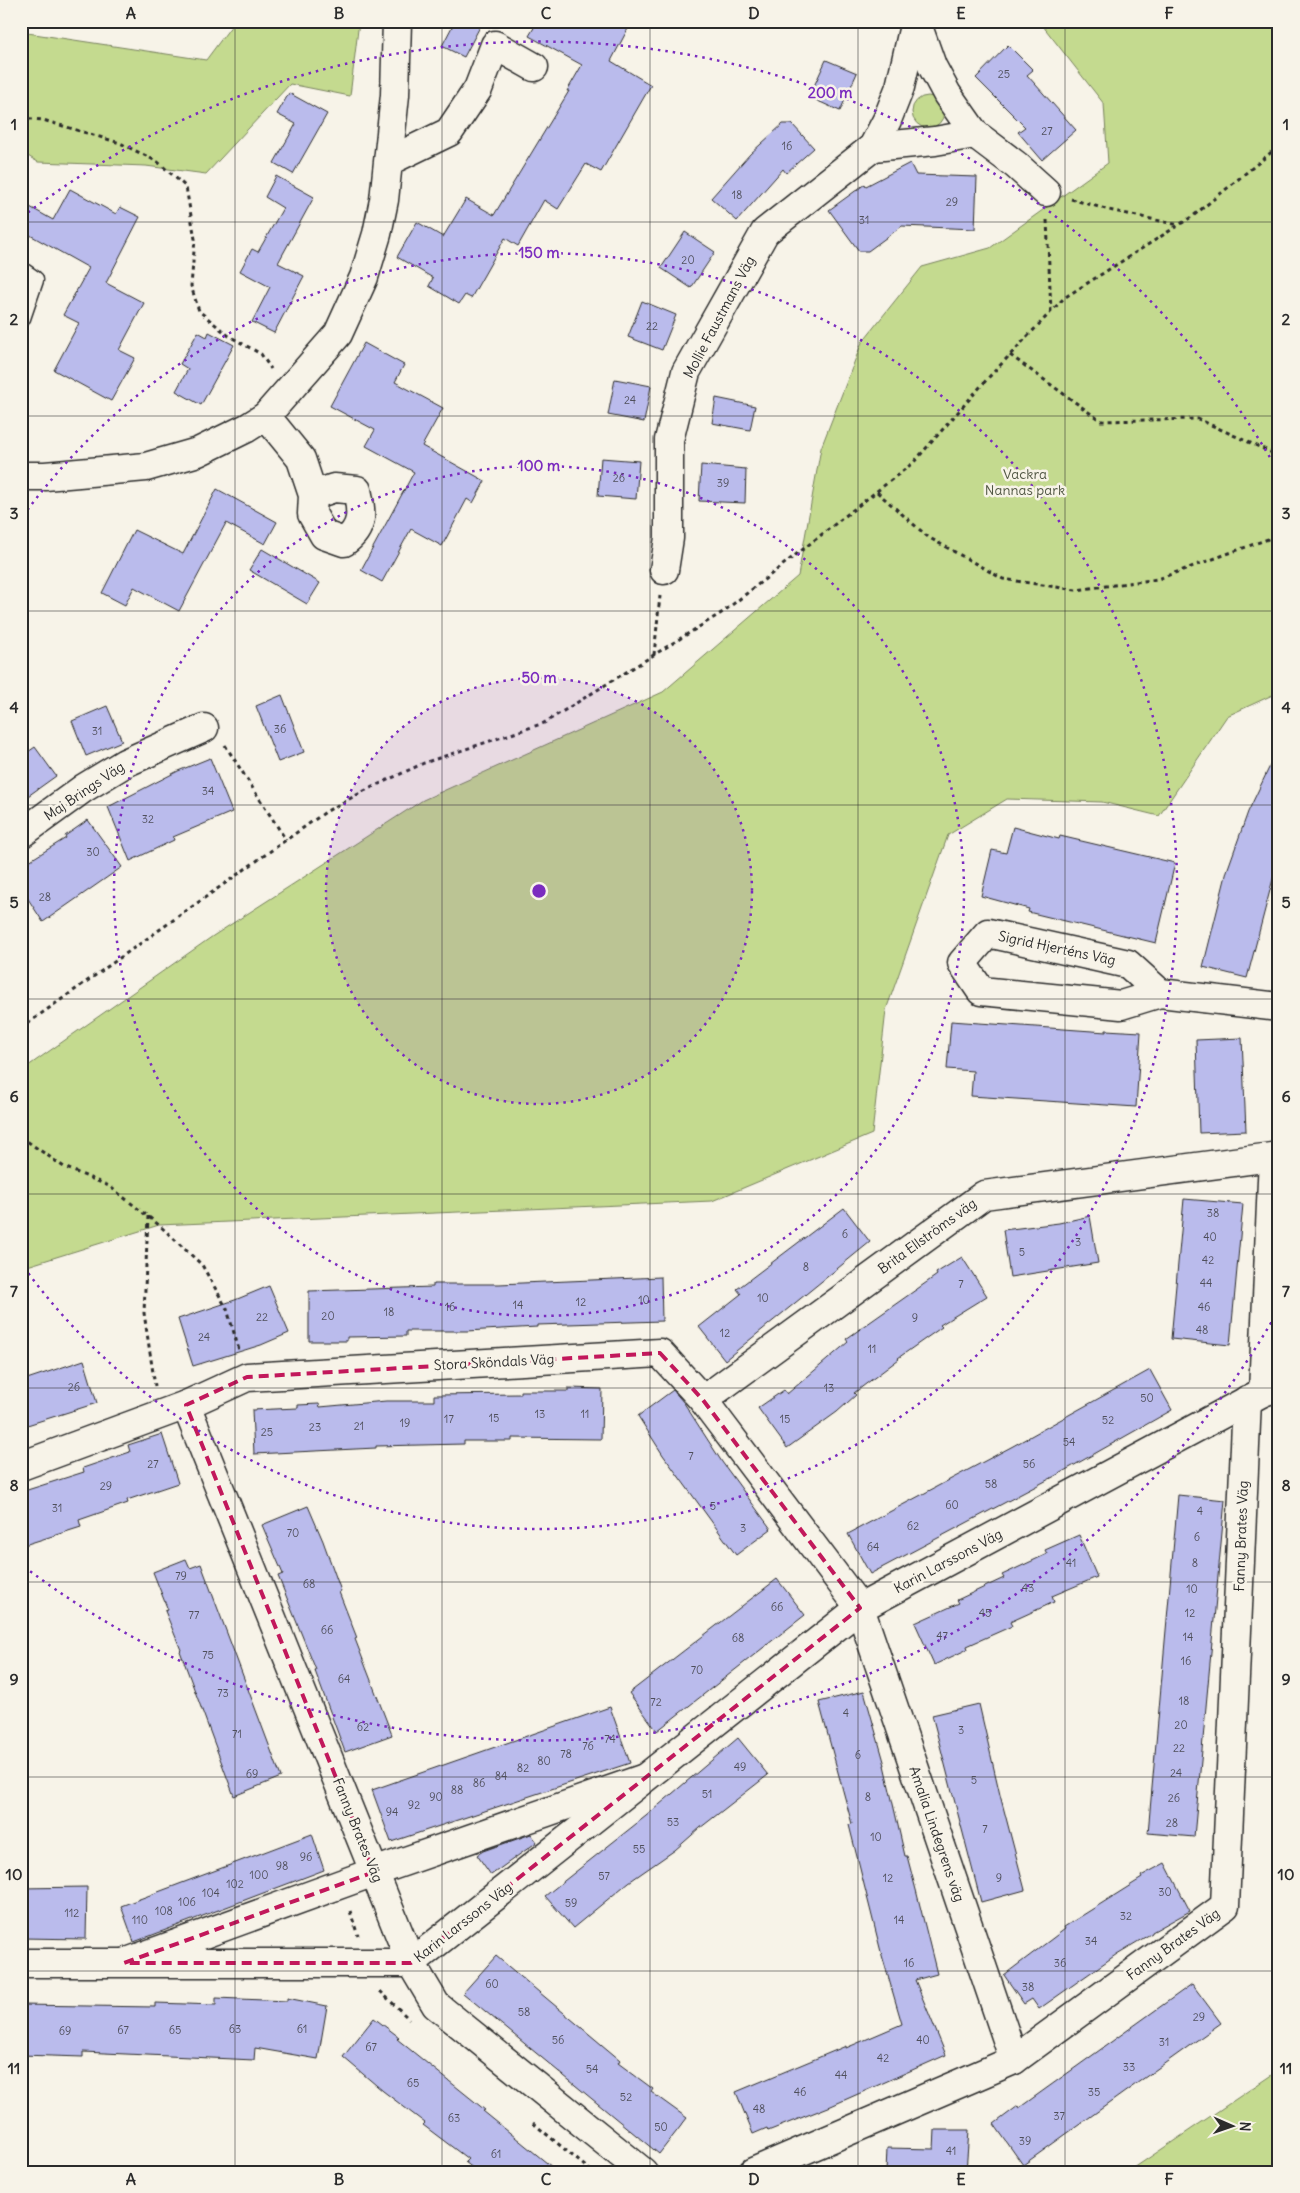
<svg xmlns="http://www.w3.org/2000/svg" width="1300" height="2193" font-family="Delius,sans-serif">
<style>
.green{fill:#c4da8f;stroke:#78825d}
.building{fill:#babbec;stroke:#2b2b2b}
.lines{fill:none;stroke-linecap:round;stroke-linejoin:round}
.service-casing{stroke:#2b2b2b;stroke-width:21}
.minor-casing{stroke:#2b2b2b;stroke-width:31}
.tertiary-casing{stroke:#2b2b2b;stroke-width:31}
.path{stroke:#2b2b2b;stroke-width:3;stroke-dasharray:4 4;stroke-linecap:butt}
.service{stroke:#f7f3e8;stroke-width:18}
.minor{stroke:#f7f3e8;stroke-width:28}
.tertiary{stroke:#f7f3e8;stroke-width:28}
.marked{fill:none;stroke:#c2185b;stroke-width:4;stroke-dasharray:10 6;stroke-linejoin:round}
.grid{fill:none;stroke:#2b2b2b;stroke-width:1;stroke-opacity:0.55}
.ring{fill:none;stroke:#7b2cbf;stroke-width:2.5;stroke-dasharray:2.5 5}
.labels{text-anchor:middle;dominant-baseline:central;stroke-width:5;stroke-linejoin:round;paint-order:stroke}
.number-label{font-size:11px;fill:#4f4f5b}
.street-label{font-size:14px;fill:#2b2b2b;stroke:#f7f3e8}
.park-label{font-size:14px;fill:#515744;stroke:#f7f3e8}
.centre{fill:#7b2cbf;stroke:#f7f3e8;stroke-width:2.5}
.ring-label{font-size:15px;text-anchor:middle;font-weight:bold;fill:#7b2cbf;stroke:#f7f3e8;stroke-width:5;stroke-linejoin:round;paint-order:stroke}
.neatline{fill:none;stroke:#2b2b2b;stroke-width:2}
.grid-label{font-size:16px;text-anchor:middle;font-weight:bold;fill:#2b2b2b}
</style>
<rect width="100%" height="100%" fill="#f7f3e8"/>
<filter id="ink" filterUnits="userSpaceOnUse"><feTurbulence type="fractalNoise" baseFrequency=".02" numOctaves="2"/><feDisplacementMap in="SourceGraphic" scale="10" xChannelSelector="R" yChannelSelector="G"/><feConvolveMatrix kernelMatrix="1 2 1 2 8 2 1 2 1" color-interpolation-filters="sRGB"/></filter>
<g filter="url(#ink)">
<g class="green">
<path d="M235,21H359L350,96L290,84L206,174L146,166L38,162L21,152V32L206,60Z"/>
<path d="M1039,21H1279V692L1227,716L1159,816L1102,802L1007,799L948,835L886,1010L872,1134L712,1201L159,1225L21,1268V1071L213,936L423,800L663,692L798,576L821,448L862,342L922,267L990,248L1108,163L1104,104Z"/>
<circle cx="928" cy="112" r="16"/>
<path d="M1279,2066V2172H1128L1273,2074Z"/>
</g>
<g class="building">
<path d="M455,21H483L464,57L442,46Z"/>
<path d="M538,21H632L611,61L651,85L601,172L586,164L558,209L544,200L518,246L505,238L471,298L465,295L459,304L429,286L433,278L397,257L417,222L443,237L466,199L494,215L569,91H567L582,65L529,36Z"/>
<path d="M1008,45L1033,70L1027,75L1076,130L1042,160L1018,132L1025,127L976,78Z"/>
<path d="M826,60L857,73L840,111L809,97Z"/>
<path d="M289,93L327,114L293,174L274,163L296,124L277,114Z"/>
<path d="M783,124H792L814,148L786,173L783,169L737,221L711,198L750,154Z"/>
<path d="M910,163L916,175L977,177L975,229L902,226L868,251H859L829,210L865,184L866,186Z"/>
<path d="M276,176L314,197L278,263L304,276L274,333L252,322L270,287L240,271L252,249L258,252L283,208L265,197Z"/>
<path d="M70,189L116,214L120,207L140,217L106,283L144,303L119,350L135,358L111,401L54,370L79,323L63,315L89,268L21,230V202L53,220Z"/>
<path d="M685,232L715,252L691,288L661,268Z"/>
<path d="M642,301L676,315L662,350L628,337Z"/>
<path d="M198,332L207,337L209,332L234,345L201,405L176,391L188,369L180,364Z"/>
<path d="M364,343L404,365L395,382L443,408L422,446L485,481L473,503L467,499L442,546L411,529L382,582L361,570L414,472L366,446L375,430L330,406Z"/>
<path d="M615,379L651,386L644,422L608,415Z"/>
<path d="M716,398L755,406L750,430L712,423Z"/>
<path d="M601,458L639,461L636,499L598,496Z"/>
<path d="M701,465L746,469L745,503L699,501Z"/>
<path d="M217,489L277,522L265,544L226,523L179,611L134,587L125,605L102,593L134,530L183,554Z"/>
<path d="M262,549L320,583L307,604L249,570Z"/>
<path d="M282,695L304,752L278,762L256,706Z"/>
<path d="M107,706L122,741L86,756L72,721Z"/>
<path d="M35,747L56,776L21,801V757Z"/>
<path d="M1279,747V856L1247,978L1203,967L1227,871L1248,812Z"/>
<path d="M210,758L232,812L173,837L174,840L130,861L108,807L178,771Z"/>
<path d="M88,820L122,867L43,922L21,888V866L66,838L65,836Z"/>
<path d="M1013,827L1059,839L1060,836L1175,863L1156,943L1028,912L1029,909L981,896L992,850L1006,853Z"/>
<path d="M951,1021L1106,1032V1030L1141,1032L1136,1107L971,1096L973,1071L947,1069Z"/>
<path d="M1242,1038L1246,1131L1199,1133L1196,1040Z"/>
<path d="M1184,1199L1243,1204L1230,1345L1171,1339Z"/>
<path d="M844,1208L870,1242L725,1360L699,1327L741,1294L737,1289Z"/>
<path d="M1090,1216L1098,1263L1010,1277L1003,1230L1059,1223Z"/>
<path d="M962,1257L987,1296L940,1325L942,1327L898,1358L899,1359L854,1393L856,1395L837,1412L787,1448L758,1408L784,1390L787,1394L848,1342L846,1339L937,1275L936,1273Z"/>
<path d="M661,1277L662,1321L537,1325V1327L467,1331H406V1336L347,1337V1341H309V1291L433,1287V1284H499Z"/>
<path d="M269,1286L289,1333L261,1345L193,1366L178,1319L235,1300Z"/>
<path d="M84,1360L97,1403L21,1427V1381Z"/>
<path d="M1150,1370L1172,1410L1055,1476L870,1574L848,1534L1013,1446Z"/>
<path d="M568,1388L602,1389L601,1439L512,1438V1441H464V1444L376,1446V1448L254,1454L252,1410L298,1408V1405L319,1404L320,1407L386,1401H434V1395L521,1394V1391H568Z"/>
<path d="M673,1390L684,1403L722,1462L771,1529L736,1555L663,1455L638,1416Z"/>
<path d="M162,1434L178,1483L127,1500L128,1503L79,1520L81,1527L21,1546V1492L84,1472L83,1468L130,1452L128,1445Z"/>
<path d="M1178,1495L1225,1500L1194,1837L1148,1833Z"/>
<path d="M308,1506L323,1541L341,1591L339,1592L357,1638L355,1639L392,1735L345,1752L315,1671L316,1670L278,1576L283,1574L262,1525Z"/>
<path d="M1079,1535L1097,1577L1052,1596L1054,1602L1010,1622L1012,1626L967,1646L968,1649L934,1665L915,1623L959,1603L957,1600L1004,1578L1002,1575L1047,1554L1045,1550Z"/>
<path d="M186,1559L190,1568L201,1564L281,1777L234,1796L180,1651L181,1650L165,1611L168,1610L153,1572Z"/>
<path d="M777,1579L805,1615L657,1731L629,1693Z"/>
<path d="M864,1691L885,1765H884L905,1856H907L916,1890L937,1974L915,1980L946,2055L831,2106L768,2131L767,2128L753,2134L736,2092L846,2046V2048L902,2024L881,1952L849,1825L852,1824L819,1702Z"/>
<path d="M979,1704L1000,1795L1025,1890L981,1902L932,1715Z"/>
<path d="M610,1707L630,1763L391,1842L372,1790Z"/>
<path d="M738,1738L768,1775L700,1828L675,1850L629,1882L573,1928L545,1896L646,1816Z"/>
<path d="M312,1834L324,1870L134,1942L121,1906Z"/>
<path d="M531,1834L537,1842L491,1875L477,1855L483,1851Z"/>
<path d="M1165,1863L1190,1911L1152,1932V1933L1117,1954L1039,2009L1032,1999L1024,2004L1004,1975L1065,1929L1064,1927L1142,1878L1141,1876Z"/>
<path d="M87,1887L86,1939L21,1938V1888Z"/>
<path d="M496,1956L620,2060L618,2063L653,2089L651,2092L687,2118L659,2154L463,1993Z"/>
<path d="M1192,1984L1221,2023L1023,2165L994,2124L1018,2106L1019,2108Z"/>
<path d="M216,1998L287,2001V1998L327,2006L318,2059L255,2048L254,2060L83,2052V2057L21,2055V2005L155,2007V2003L216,2005Z"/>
<path d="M374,2018L399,2037L397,2039L485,2110L483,2111L558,2172H478L465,2162L468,2159L423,2125L425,2123L383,2091L343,2057Z"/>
<path d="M935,2130H969L966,2172H886L887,2148L934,2149Z"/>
</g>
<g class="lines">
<defs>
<path id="service" d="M21,271L34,280L21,318"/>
<g id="minor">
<path d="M916,21L932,66L947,94L975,134L1016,165L1046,192"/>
<path d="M873,147L935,141L975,134"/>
<path d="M389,161L449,132L478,89L495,45L534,67"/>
<path d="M266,416L301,459L313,495L312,514L324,535L344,542C364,528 362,512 357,490L334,488L313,495"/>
<path d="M21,476H45L146,467L198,452L247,428L266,416L338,334L364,277L377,234L384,200L395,95L397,21"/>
<path d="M664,570L669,538V440L686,372L765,232L873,147L887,120L900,87L915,21"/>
<path d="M21,834L84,788L125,763L204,728"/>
<path d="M1160,993L1128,964L988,933L962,963L981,991L1121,1005L1160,993L1279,1007"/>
<path d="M1263,1392L1273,1157"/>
<path d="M703,1400L984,1195L1279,1156"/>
<path d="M186,1405L411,1963L436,2005L643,2172"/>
<path d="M21,1466L186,1405L247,1377L660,1353L703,1400L860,1608L1014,2060"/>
<path d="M127,1962L374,1872L642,1779"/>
<path d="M753,2172L1014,2060L1225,1906L1247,1400"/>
</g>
<path id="tertiary" d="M21,1963H411L860,1608L1263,1392L1279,1387"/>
</defs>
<use href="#service" class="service-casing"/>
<use href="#minor" class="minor-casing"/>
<use href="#tertiary" class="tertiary-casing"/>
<g class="path">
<path d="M21,118L43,120L120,143L158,162L186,187L195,239L191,286L199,311L229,336L261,354L271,369"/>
<path d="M1071,199L1109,210L1179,225"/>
<path d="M1047,220L1051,312"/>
<path d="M1010,355L1101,421L1198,419L1279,456"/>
<path d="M877,492L928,537L1003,579L1076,590L1158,579L1279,535"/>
<path d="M654,655L660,596"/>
<path d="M225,745L286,840"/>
<path d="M21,1028L327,811L364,791L424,763L544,723L723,612L914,462L989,377L1064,298L1193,216L1279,146"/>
<path d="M21,1137L64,1167L109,1186L159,1225L202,1265L227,1309L239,1350"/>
<path d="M148,1216L144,1313L155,1386"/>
<path d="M350,1911L358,1936"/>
<path d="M380,1991L409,2019"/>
<path d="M533,2123L592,2172"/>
</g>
<use href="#service" class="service"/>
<use href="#minor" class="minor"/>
<use href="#tertiary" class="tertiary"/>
</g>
</g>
<path class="marked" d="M660,1353L703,1400L860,1608L411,1963H124L374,1872L186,1405L247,1377Z"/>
<path class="grid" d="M235,21V2172M442,21V2172M650,21V2172M858,21V2172M1065,21V2172M21,222H1279M21,416H1279M21,611H1279M21,805H1279M21,999H1279M21,1194H1279M21,1388H1279M21,1582H1279M21,1777H1279M21,1971H1279"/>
<circle cx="539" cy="891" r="213" fill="#7b2cbf" fill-opacity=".12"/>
<g class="ring">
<circle cx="539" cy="891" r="213"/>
<circle cx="539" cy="891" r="425"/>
<path d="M23 516A638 638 0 1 1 23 1266"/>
<path d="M1275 1316A850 850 0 0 1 22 1565M22 217A850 850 0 0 1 1275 466"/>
</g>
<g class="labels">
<g class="number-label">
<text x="1004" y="74">25</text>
<text x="1047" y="131">27</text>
<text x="787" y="146">16</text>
<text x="737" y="195">18</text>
<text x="952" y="202">29</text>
<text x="864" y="220">31</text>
<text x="688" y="260">20</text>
<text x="652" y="326">22</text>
<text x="630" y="400">24</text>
<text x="619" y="478">26</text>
<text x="723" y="483">39</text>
<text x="280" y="729">36</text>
<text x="97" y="731">31</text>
<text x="208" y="791">34</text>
<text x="148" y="819">32</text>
<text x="93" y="852">30</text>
<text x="45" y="897">28</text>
<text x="1213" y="1213">38</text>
<text x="845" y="1234">6</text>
<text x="1210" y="1237">40</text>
<text x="1078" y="1242">3</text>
<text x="1022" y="1252">5</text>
<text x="1208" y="1260">42</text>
<text x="806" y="1267">8</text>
<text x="1206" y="1283">44</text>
<text x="961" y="1284">7</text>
<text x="763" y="1298">10</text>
<text x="644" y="1300">10</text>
<text x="581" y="1302">12</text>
<text x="518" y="1305">14</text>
<text x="450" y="1307">16</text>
<text x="1204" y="1307">46</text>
<text x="389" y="1312">18</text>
<text x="328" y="1316">20</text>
<text x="262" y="1317">22</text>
<text x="915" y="1318">9</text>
<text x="1202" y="1330">48</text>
<text x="725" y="1333">12</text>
<text x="204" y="1337">24</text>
<text x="872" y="1349">11</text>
<text x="74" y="1387">26</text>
<text x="829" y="1388">13</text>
<text x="1147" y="1398">50</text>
<text x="540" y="1414">13</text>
<text x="585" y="1414">11</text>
<text x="494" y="1418">15</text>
<text x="449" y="1419">17</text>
<text x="785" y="1419">15</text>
<text x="1108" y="1420">52</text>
<text x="405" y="1423">19</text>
<text x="359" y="1426">21</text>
<text x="315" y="1427">23</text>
<text x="267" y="1432">25</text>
<text x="1069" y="1442">54</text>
<text x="691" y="1456">7</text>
<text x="153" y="1464">27</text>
<text x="1029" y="1464">56</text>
<text x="991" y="1484">58</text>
<text x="106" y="1486">29</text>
<text x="952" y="1505">60</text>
<text x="713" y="1506">5</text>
<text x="57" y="1508">31</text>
<text x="1200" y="1511">4</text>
<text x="913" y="1526">62</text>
<text x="743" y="1528">3</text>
<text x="293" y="1533">70</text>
<text x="1197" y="1537">6</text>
<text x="873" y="1547">64</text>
<text x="1071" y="1563">41</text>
<text x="1195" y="1563">8</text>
<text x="181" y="1576">79</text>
<text x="309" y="1584">68</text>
<text x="1028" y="1588">43</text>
<text x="1192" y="1589">10</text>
<text x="777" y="1607">66</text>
<text x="985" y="1613">45</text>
<text x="1190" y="1613">12</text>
<text x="194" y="1615">77</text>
<text x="327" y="1630">66</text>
<text x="942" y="1636">47</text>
<text x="1188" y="1637">14</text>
<text x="738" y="1638">68</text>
<text x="208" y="1655">75</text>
<text x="1186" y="1661">16</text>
<text x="697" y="1670">70</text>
<text x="344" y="1679">64</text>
<text x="223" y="1693">73</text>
<text x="1184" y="1701">18</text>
<text x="656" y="1702">72</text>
<text x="846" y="1713">4</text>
<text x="1181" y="1725">20</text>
<text x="363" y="1727">62</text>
<text x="961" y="1730">3</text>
<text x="237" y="1734">71</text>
<text x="610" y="1739">74</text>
<text x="588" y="1746">76</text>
<text x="1179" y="1748">22</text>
<text x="566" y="1754">78</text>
<text x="858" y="1755">6</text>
<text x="544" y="1761">80</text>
<text x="740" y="1767">49</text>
<text x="523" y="1768">82</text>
<text x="1176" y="1773">24</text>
<text x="252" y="1774">69</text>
<text x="501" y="1776">84</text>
<text x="974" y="1780">5</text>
<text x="479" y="1783">86</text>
<text x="457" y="1790">88</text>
<text x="707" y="1794">51</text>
<text x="436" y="1797">90</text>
<text x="868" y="1797">8</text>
<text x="1174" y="1798">26</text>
<text x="414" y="1805">92</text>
<text x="392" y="1812">94</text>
<text x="673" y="1822">53</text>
<text x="1172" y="1823">28</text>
<text x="985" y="1829">7</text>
<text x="876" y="1837">10</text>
<text x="639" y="1849">55</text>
<text x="306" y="1857">96</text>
<text x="282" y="1866">98</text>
<text x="259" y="1875">100</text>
<text x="604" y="1876">57</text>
<text x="888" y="1878">12</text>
<text x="999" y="1878">9</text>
<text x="235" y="1884">102</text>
<text x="1165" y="1892">30</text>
<text x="211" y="1893">104</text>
<text x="187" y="1902">106</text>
<text x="571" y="1903">59</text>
<text x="164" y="1911">108</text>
<text x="72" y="1913">112</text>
<text x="1126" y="1916">32</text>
<text x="140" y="1920">110</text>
<text x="899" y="1920">14</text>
<text x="1091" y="1941">34</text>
<text x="909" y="1963">16</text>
<text x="1060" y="1963">36</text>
<text x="492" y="1984">60</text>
<text x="1028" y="1987">38</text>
<text x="524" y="2012">58</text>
<text x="1199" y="2017">29</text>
<text x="235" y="2029">63</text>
<text x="302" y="2029">61</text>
<text x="123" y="2030">67</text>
<text x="175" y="2030">65</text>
<text x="65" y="2031">69</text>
<text x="558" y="2040">56</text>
<text x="923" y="2040">40</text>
<text x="1164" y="2042">31</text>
<text x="371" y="2047">67</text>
<text x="883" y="2058">42</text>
<text x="1129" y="2067">33</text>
<text x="592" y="2069">54</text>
<text x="841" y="2075">44</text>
<text x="413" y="2083">65</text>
<text x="800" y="2092">46</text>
<text x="1094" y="2092">35</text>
<text x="626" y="2097">52</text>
<text x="759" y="2109">48</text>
<text x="1059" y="2116">37</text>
<text x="454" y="2118">63</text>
<text x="661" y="2127">50</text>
<text x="1025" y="2141">39</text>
<text x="951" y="2151">41</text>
<text x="496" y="2154">61</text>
</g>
<g class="street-label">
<text transform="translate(719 317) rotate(-62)">Mollie Faustmans Väg</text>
<text transform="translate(84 791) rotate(-34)">Maj Brings Väg</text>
<text transform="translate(1057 948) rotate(12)">Sigrid Hjerténs Väg</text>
<text transform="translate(927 1236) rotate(-36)">Brita Ellströms väg</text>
<text transform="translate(494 1362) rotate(-3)">Stora Sköndals Väg</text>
<text transform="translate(1241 1536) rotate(-88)">Fanny Brates Väg</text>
<text transform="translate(948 1561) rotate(-28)">Karin Larssons Väg</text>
<text transform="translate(358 1830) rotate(68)">Fanny Brates Väg</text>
<text transform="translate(937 1834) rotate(71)">Amalia Lindegrens väg</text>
<text transform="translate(463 1922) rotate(-38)">Karin Larssons Väg</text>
<text transform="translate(1173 1944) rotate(-36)">Fanny Brates Väg</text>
</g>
<g class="park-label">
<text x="1025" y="474">Vackra<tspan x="1025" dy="16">Nannas park</tspan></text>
</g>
</g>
<circle cx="539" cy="891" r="8" class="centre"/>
<g class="ring-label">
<text x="830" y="98">200 m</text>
<text x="539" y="258">150 m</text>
<text x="539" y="471">100 m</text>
<text x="539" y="683">50 m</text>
</g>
<rect width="1300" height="2193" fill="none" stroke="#f7f3e8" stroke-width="55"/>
<g transform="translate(1232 2126) rotate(92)" stroke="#f7f3e8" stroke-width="4" paint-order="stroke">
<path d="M0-4L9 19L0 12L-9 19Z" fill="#2b2b2b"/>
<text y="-8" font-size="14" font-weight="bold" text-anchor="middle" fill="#2b2b2b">N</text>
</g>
<rect x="28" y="28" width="1244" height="2138" class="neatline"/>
<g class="grid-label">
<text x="131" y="19">A</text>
<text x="339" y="19">B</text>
<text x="546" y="19">C</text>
<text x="754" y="19">D</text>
<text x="961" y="19">E</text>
<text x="1169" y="19">F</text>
<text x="14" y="130">1</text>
<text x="1286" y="130">1</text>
<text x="14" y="325">2</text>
<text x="1286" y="325">2</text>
<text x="14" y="519">3</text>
<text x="1286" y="519">3</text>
<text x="14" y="713">4</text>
<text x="1286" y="713">4</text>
<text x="14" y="908">5</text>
<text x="1286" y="908">5</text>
<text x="14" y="1102">6</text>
<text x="1286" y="1102">6</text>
<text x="14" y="1297">7</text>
<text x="1286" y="1297">7</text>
<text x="14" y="1491">8</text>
<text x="1286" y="1491">8</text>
<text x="14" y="1685">9</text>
<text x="1286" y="1685">9</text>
<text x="14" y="1880">10</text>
<text x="1286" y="1880">10</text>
<text x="14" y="2074">11</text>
<text x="1286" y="2074">11</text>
<text x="131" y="2185">A</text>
<text x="339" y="2185">B</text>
<text x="546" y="2185">C</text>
<text x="754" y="2185">D</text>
<text x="961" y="2185">E</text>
<text x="1169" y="2185">F</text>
</g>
</svg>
